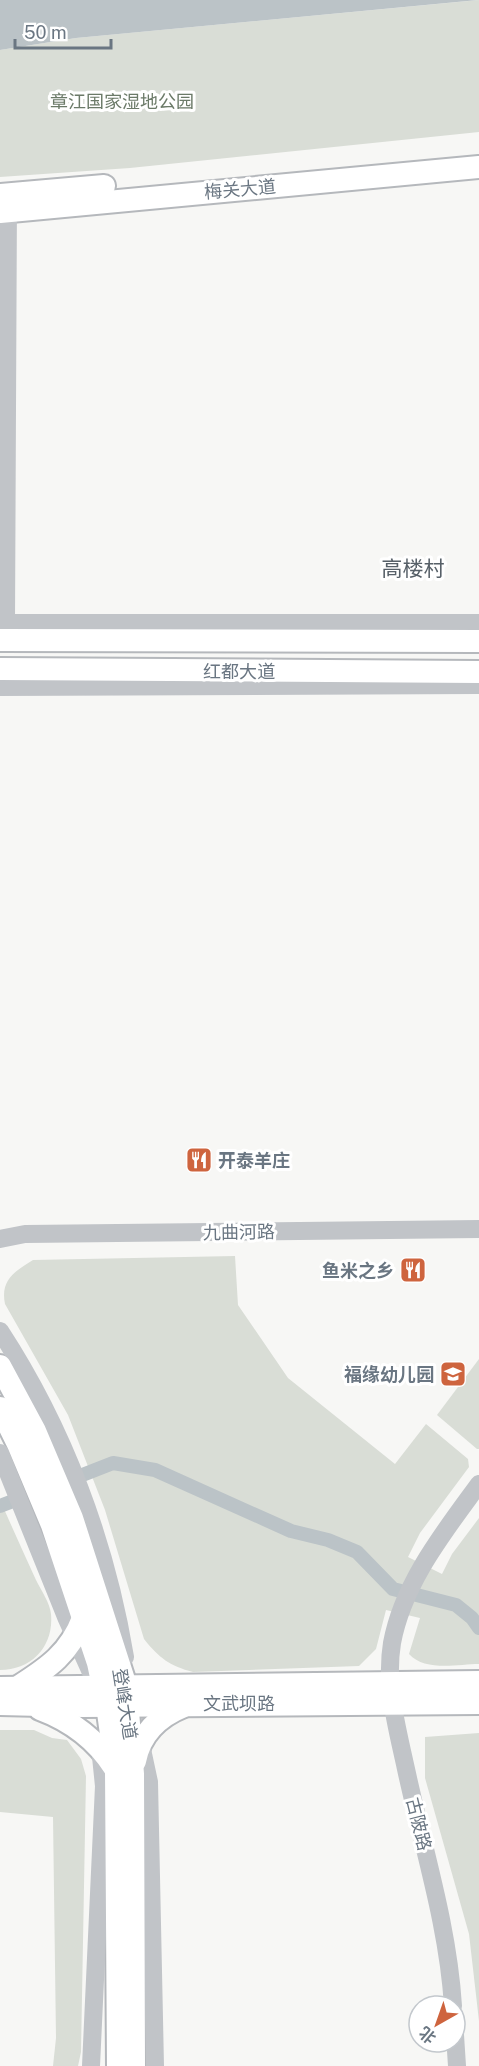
<svg xmlns="http://www.w3.org/2000/svg" width="479" height="2066" font-family="'Public Sans','Noto Sans SC',sans-serif">
<style>
.green{fill:#d9ddd6}
.water{fill:#bbc3c7}
.lines{fill:none;stroke-linecap:round;stroke-linejoin:round}
.canal{stroke:#bbc3c7;stroke-width:14}
.major-casing{stroke:#b5b8bc;stroke-width:26}
.minor{stroke:#c1c4c8;stroke-width:18}
.major{stroke:#fff;stroke-width:22}
.labels{text-anchor:middle;dominant-baseline:central;stroke-width:6;stroke-linejoin:round;paint-order:stroke}
.park-label{font-size:18px;fill:#6b7a68;stroke:#fff}
.street-label{font-size:18px;fill:#6a7682;stroke:#fff}
.poi-label{font-size:18px;font-weight:bold;fill:#6a7682;stroke:#fff;text-anchor:end}
.quarter-label{font-size:21px;fill:#576068;stroke:#fff}
</style>
<rect width="100%" height="100%" fill="#f7f7f5"/>
<g class="green">
<path d="M479,0V132L130,168L0,177V50L76,38Z"/>
<path d="M235,1256L238,1305L288,1378L395,1464L426,1424L468,1459L469,1467L420,1533L408,1557L442,1574L452,1554L479,1518V1664C458,1664 425,1672 409,1654L420,1618L386,1610L376,1649L359,1666L193,1672C170,1666 159,1658 144,1639L105,1510L68,1415L5,1304C0,1280 15,1271 33,1260Z"/>
<path d="M479,1359V1449H477L437,1415Z"/>
<path d="M0,1500C12,1527 24,1554 36,1580C41,1590 50,1603 51,1614C54,1646 32,1670 0,1670Z"/>
<path d="M0,1730H34L52,1738L67,1740L81,1759L86,1776L81,2052L78,2066H53L56,2038L53,1817L0,1812Z"/>
<path d="M479,1733V2021L469,1934L425,1778V1737Z"/>
</g>
<path class="water" d="M0,0H478L76,38L0,50Z"/>
<g class="lines">
<g class="canal">
<path d="M67,1481L113,1463L155,1470L291,1531L328,1540L357,1552L393,1589L456,1605L472,1618L479,1628"/>
<path d="M0,1506L26,1496"/>
</g>
<defs>
<g id="major">
<path d="M0,195L104,186"/>
<path d="M0,212L479,167"/>
<path d="M0,640L479,641"/>
<path d="M0,669L479,672"/>
<path d="M0,1366L35,1431L72,1518L126,1686L133,1774L134,2066"/>
<path d="M0,1408L18,1444L52,1525L98,1663L107,1705L116,1770L118,2066"/>
<path d="M18,1687C48,1668 70,1653 83,1618"/>
<path d="M0,1688L479,1682"/>
<path d="M0,1704L83,1706L479,1703"/>
<path d="M40,1709C72,1721 96,1739 114,1767"/>
<path d="M135,1761C140,1734 159,1716 184,1706"/>
</g>
</defs>
<use href="#major" class="major-casing"/>
<g class="minor">
<path d="M6,622L8,198"/>
<path d="M0,623H479"/>
<path d="M0,687L479,685"/>
<path d="M0,1239L25,1234L479,1229"/>
<path d="M0,1331C64,1429 106,1542 125,1657"/>
<path d="M0,1453L66,1617L94,1679"/>
<path d="M140,1740L149,1782L155,2066"/>
<path d="M453,2006C448,1925 423,1848 406,1769C397,1727 385,1686 392,1643C403,1583 444,1532 479,1484"/>
<path d="M455,2035L457,2066"/>
<path d="M91,2066L104,1786L100,1747"/>
</g>
<use href="#major" class="major"/>
</g>
<defs>
<symbol id="restaurant-square" viewBox="-11 -11 22 22"><rect x="-9" y="-9" width="18" height="18" rx="4" fill="#ce643e" stroke="#fff"/><path d="M-5-6h1v4h1v-4h1v4h1v-4h1v5L-1.5 .5V6h-2V.5L-5-1ZM5-6V6H3V1.5H1.5Q1.5-4 5-6Z" fill="#fff"/></symbol>
<symbol id="school-square" viewBox="-11 -11 22 22"><rect x="-9" y="-9" width="18" height="18" rx="4" fill="#ce643e" stroke="#fff"/><path d="M0-5L7-2L0 1L-7-2ZM-4 1L0 2.5L4 1V4Q0 6-4 4Z" fill="#fff"/></symbol>
</defs>
<g fill-rule="evenodd">
<use href="#restaurant-square" x="184" y="1145" width="30" height="30"/>
<use href="#restaurant-square" x="398" y="1255" width="30" height="30"/>
<use href="#school-square" x="438" y="1359" width="30" height="30"/>
</g>
<g class="labels">
<g class="park-label">
<text x="122" y="101">章江国家湿地公园</text>
</g>
<g class="street-label">
<text transform="translate(240 189) rotate(-5)">梅关大道</text>
<text x="239" y="671">红都大道</text>
<text transform="translate(239 1232) rotate(-1)">九曲河路</text>
<text x="239" y="1703">文武坝路</text>
<text transform="translate(125 1704) rotate(81)">登峰大道</text>
<text transform="translate(419 1824) rotate(76)">古陂路</text>
</g>
<g class="poi-label">
<text x="218" y="1160" text-anchor="start">开泰羊庄</text>
<text x="394" y="1270">鱼米之乡</text>
<text x="434" y="1374">福缘幼儿园</text>
</g>
<g class="quarter-label">
<text x="413" y="568">高楼村</text>
</g>
</g>
<g transform="translate(437 2024) rotate(220)"><circle r="28" fill="#ffffff" stroke="#c3c8cd" stroke-width="1.5"/>
<path d="M0-4.5L10 22L0 15L-10 22Z" fill="#ce643e"/>
<text y="-9" font-size="16" font-weight="bold" text-anchor="middle" fill="#6a7682">北</text>
</g>
<path d="M15 39v9h96v-9" fill="none" stroke="#6a7682" stroke-width="3"/>
<text x="24" y="39" font-size="18" fill="#6a7682" stroke="#ffffff" stroke-width="4.5" paint-order="stroke">50 m</text>
</svg>
